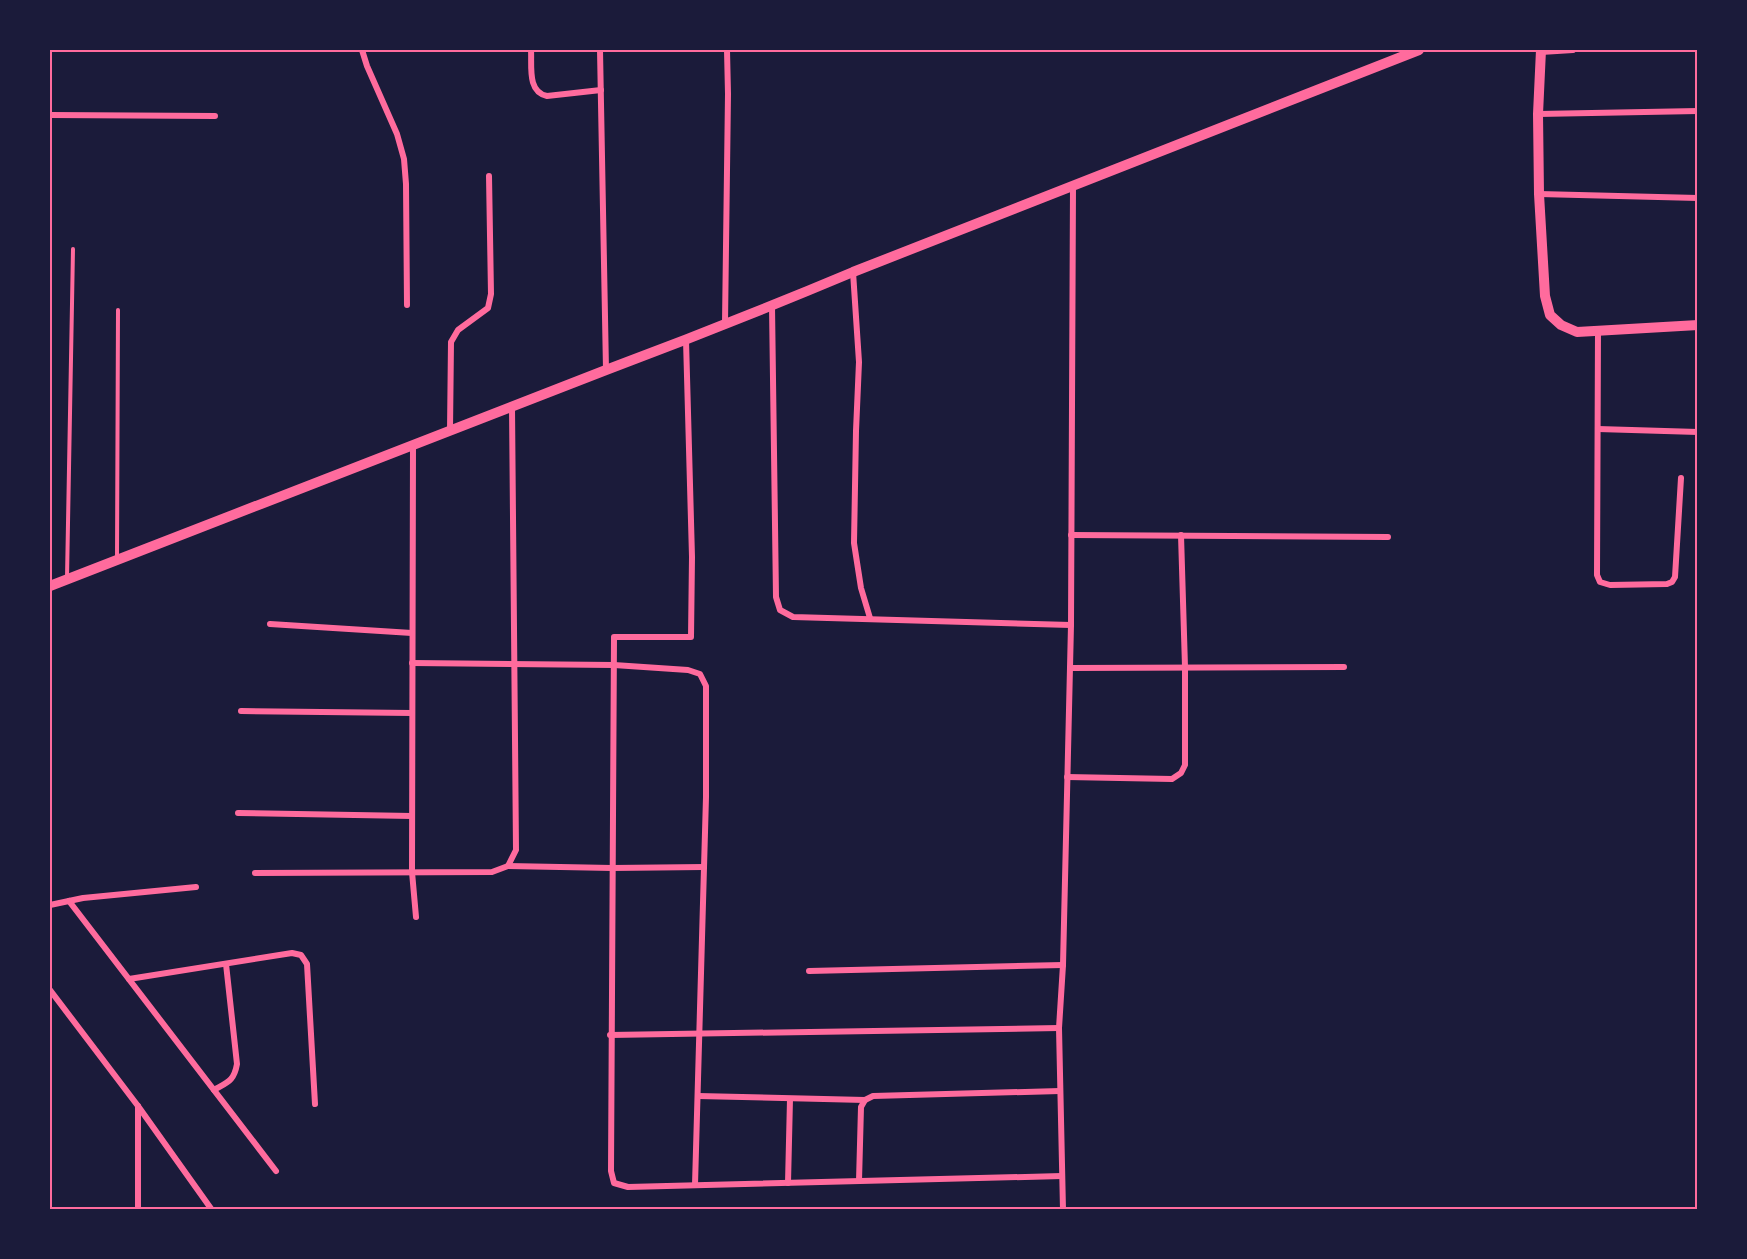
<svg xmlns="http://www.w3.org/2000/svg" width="1747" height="1259" font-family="'Fira Sans Condensed',sans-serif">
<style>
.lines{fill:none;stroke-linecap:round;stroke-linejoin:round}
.service{stroke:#ff6b9d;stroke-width:4}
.minor{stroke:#ff6b9d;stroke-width:6}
.tertiary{stroke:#ff6b9d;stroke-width:10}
.neatline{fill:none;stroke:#ff6b9d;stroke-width:2}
</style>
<rect width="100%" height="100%" fill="#1b1b3a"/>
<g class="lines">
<g class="service">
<path d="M117,558L118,310"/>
<path d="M67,578L73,249"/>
</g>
<g class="minor">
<path d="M362,50L367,66L397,134L404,159L406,184L407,305"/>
<path d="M531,50C532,66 527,92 547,96L601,90"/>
<path d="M600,50L606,370"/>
<path d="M1541,52L1573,50"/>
<path d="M1538,114L1698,111"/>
<path d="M50,115L215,116"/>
<path d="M1539,194L1698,198"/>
<path d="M853,272L859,362L856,431L854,543L861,588L870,618"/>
<path d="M772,306L776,597L780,610L793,617L1071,625"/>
<path d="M725,323L728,94L727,50"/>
<path d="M1598,331L1597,575L1600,582L1610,585L1667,584L1672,582L1675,577L1681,478"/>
<path d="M686,340L692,557L691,637H614L611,1171L614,1183L628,1187L1062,1176"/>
<path d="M1598,429L1698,432"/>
<path d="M450,430L451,342L458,330L488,308L491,294L489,176"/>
<path d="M413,445L412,872L416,917"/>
<path d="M1071,535L1388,537"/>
<path d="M270,624L412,633"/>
<path d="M412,663L614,665L688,670L700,674L706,686V797L695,1185"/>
<path d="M1070,668L1344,667"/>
<path d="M241,711L412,713"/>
<path d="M1067,777L1172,779L1181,773L1185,765V667L1181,535"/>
<path d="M238,813L412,816"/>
<path d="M508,866L612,868L704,867"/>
<path d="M255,873L492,872L508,866L516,850L512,407"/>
<path d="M69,901L276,1171"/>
<path d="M50,905L83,898L196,887"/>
<path d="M809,971L1063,965"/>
<path d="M129,979L292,953L301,955L307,964L315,1104"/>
<path d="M50,990L138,1106L212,1210"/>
<path d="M610,1035L1059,1028"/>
<path d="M214,1090C228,1082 234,1081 237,1064L226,964"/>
<path d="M698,1096L865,1100"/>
<path d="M138,1106V1210"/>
<path d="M859,1181L861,1107L865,1100L873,1096L1060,1091"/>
<path d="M788,1183L790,1099"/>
<path d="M1063,1210L1059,1028L1063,965L1071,625L1073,186"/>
</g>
<g class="tertiary">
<path d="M1541,50L1538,114L1539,194L1545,296L1550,315L1561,325L1577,332L1698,325"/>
<path d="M50,586L606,370C689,339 772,306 853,272L1419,50"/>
</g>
</g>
<rect width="1747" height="1259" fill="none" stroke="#1b1b3a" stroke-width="102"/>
<rect x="51" y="51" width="1645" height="1157" class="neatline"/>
</svg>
